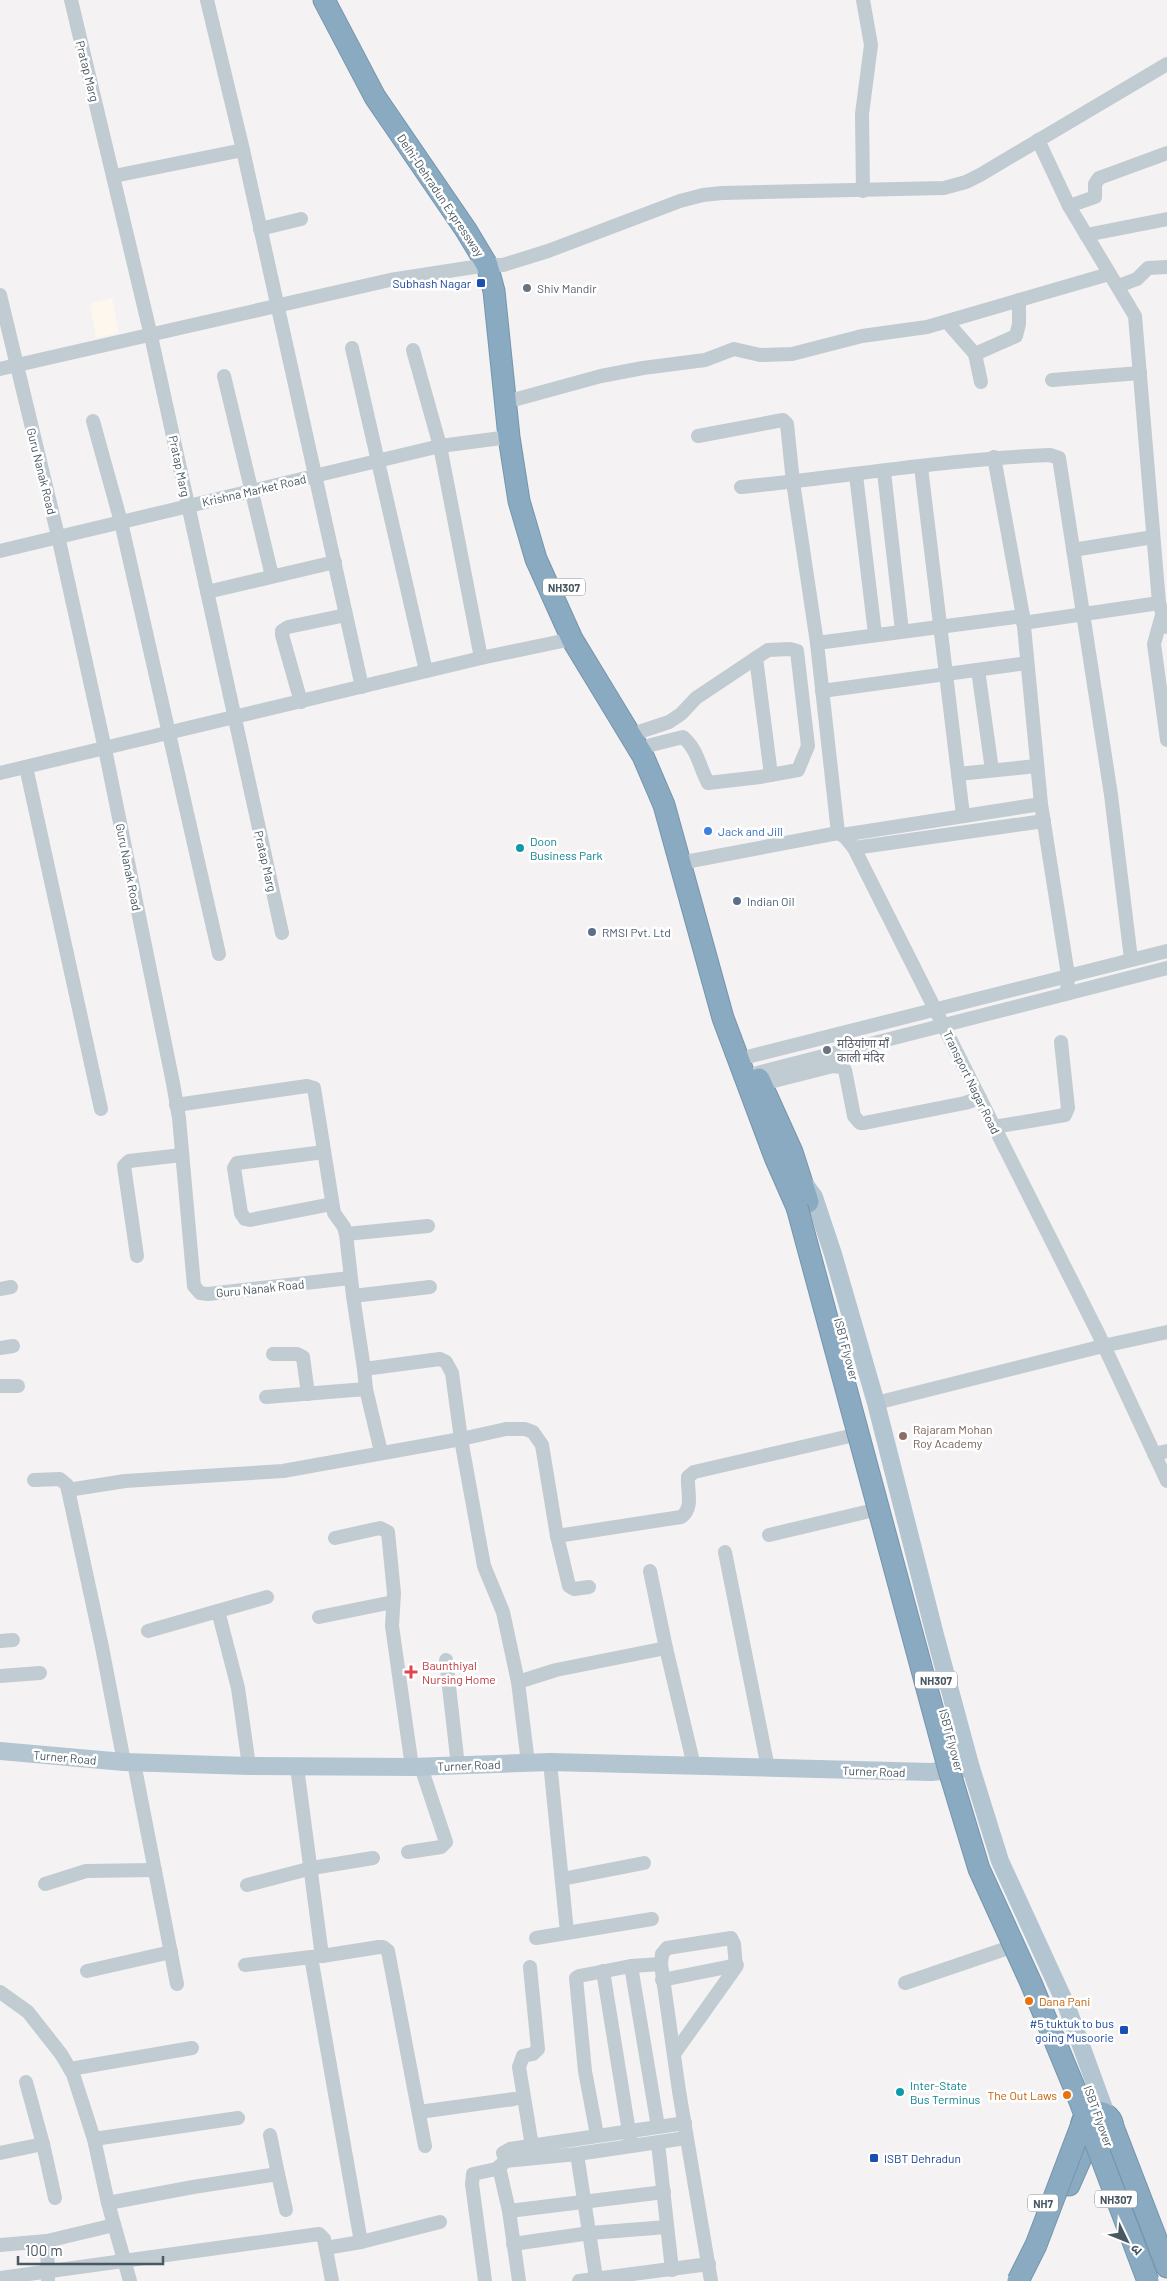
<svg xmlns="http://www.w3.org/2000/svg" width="1167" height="2281" font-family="Barlow,'Noto Sans Devanagari',sans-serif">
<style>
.commercial{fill:#fdf7ee}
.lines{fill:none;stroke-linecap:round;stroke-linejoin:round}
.highway-casing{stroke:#7595ad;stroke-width:23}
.minor{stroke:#c0cbd2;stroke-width:14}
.major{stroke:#b2c5d1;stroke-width:18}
.highway{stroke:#8aaac1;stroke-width:21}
.highway-bridge-casing{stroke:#7595ad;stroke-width:23;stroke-linecap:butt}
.highway-bridge{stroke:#8aaac1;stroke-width:21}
.transit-dot{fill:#1a4fb4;stroke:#fff;stroke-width:2}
.worship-dot{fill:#6b7280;stroke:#fff;stroke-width:2}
.shop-dot{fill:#3f7fe0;stroke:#fff;stroke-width:2}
.culture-dot{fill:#0f9aa8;stroke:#fff;stroke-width:2}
.service-dot{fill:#5c6f8a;stroke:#fff;stroke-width:2}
.education-dot{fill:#8d6e63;stroke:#fff;stroke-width:2}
.health-dot{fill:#e0444e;stroke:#fff;stroke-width:2}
.food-dot{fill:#e8710a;stroke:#fff;stroke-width:2}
.labels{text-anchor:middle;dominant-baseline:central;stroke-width:5;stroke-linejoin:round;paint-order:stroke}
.shield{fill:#fff;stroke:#808a90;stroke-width:1}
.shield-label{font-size:11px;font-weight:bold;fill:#495861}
.street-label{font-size:12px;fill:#495861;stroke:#fff}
.transit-label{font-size:12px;fill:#164399;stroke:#fff;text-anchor:end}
.worship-label{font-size:12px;fill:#5b616d;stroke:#fff;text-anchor:start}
.shop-label{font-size:12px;fill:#366cbe;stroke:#fff;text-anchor:start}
.culture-label{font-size:12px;fill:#0d838f;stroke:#fff;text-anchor:start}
.service-label{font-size:12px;fill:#4e5e75;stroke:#fff;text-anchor:start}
.education-label{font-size:12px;fill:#785e54;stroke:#fff;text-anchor:start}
.health-label{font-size:12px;fill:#be3a42;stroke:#fff;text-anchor:start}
.food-label{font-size:12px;fill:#c56008;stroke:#fff;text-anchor:start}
</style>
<rect width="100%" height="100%" fill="#f5f2f3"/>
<path class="commercial" d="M112,298L119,333L96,338L90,304Z"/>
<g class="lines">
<defs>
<g id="highway">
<path d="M324,0L375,97L466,230L487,265L494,291L509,437L519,501L536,559L572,639L643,756L664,805L723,1018L775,1157L797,1207"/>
<path d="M759,1079L792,1152L808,1202"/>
<circle cx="1097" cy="2128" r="16"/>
<path d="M1113,2127L1167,2267"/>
<path d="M1069,2185L1088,2142"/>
</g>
</defs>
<use href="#highway" class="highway-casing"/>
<g class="minor">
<path d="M71,0L151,336L282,933"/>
<path d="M207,0L243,150L362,687"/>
<path d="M863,0L871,45L862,114L863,191"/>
<path d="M1038,140L1069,206L1135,316L1159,603L1167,627"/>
<path d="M114,176L243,150"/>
<path d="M1069,206L1095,197V184L1099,178L1167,153"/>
<path d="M260,229L301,219"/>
<path d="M1086,235L1167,219"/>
<path d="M1118,286L1137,279L1148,268L1167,267"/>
<path d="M0,295L58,536L105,749L173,1083L179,1118L194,1286L200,1293L208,1294L350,1278"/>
<path d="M947,322L975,354L1016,336L1019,324V300"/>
<path d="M352,348L426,671"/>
<path d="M413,350L440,446L481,658"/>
<path d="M975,354L981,382"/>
<path d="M0,369L390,280L487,265H503L548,251L680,201L703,195L722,193L944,188L966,182L980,175L1167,64"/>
<path d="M224,376L272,576"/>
<path d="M1052,380L1140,373"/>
<path d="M517,399L601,376L643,368L705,360L734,349L760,355L792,354L862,336L927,327L1109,274"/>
<path d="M93,421L121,522L219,954"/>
<path d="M698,436L783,420L787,424L793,482L817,643L838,833"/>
<path d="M994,457L1023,616L1041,804L1068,975L1067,993"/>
<path d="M921,467L963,815"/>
<path d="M884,472L902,631"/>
<path d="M856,475L875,634"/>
<path d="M741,487C844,477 947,459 1050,455L1059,458L1111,795L1131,959"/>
<path d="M1073,550L1153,537"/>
<path d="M0,551L440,446L509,437"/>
<path d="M207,592L335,562"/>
<path d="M1162,615L1154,644L1167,740"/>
<path d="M1023,623L1159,603"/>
<path d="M817,643L1023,616"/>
<path d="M756,658L771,775"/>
<path d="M978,670L992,770"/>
<path d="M822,691L1027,663"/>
<path d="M301,702L282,635V631L288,627L346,615"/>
<path d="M642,731L669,722L681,714L696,698L768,650L790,649L797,651L808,746L798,770L760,777L708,783C699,766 698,750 683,737L651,745"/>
<path d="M26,767L101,1109"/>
<path d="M0,773L481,658L572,639"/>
<path d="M958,774L1037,766"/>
<path d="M842,835L1041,804"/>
<path d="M854,848L1044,821"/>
<path d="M680,863L838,833L845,837L854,848L1098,1333L1167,1481"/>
<path d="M751,1056L1167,951"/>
<path d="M757,1073L1167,968"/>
<path d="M762,1084L833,1066L841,1067L845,1070L854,1116L860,1123H864L965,1103L980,1098"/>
<path d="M176,1105L307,1086L314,1088L334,1213L344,1227L346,1234L353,1296L364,1369L440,1359L446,1362L452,1373L461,1439L484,1566L503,1612L518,1682L528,1763"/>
<path d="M994,1127L1065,1115L1068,1108L1061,1042"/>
<path d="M324,1152L237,1163L234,1168L241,1213L245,1219L250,1220L332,1204"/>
<path d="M346,1234L428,1226"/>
<path d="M137,1256L124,1166L129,1161L182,1155"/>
<path d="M0,1289L11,1287"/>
<path d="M353,1296L430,1287"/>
<path d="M0,1348L13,1346"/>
<path d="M273,1354H297L303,1357L308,1394"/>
<path d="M364,1369L366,1389L381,1452"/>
<path d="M0,1386H18"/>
<path d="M266,1397L366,1389"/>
<path d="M876,1403L1103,1346L1167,1332"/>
<path d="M1154,1454L1167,1451"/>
<path d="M34,1480L60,1479L67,1485L102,1647L124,1762"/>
<path d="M68,1490L125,1481L283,1471L461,1439L506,1429H525L533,1432L542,1445L557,1536"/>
<path d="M769,1535L870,1511"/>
<path d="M335,1538L380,1528L388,1532L394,1593L392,1626L412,1767"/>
<path d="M725,1552L768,1768"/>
<path d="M650,1571L666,1648L694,1766"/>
<path d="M589,1587L574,1589L569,1586L557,1536L681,1517C694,1509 687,1490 688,1477L694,1472L850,1436"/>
<path d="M218,1611L238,1688L249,1766"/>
<path d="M319,1617L393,1602"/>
<path d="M148,1631L267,1597"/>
<path d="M0,1641L13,1640"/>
<path d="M446,1660L458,1766"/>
<path d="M0,1676L40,1673"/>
<path d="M518,1682L556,1670L666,1648"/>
<path d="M550,1762L567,1932"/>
<path d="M134,1763L177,1984"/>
<path d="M297,1767L322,1956L379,1947H383L388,1951L425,2146"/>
<path d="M408,1852L441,1847L446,1842L421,1767"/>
<path d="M562,1879L644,1863"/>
<path d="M45,1884L86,1871L155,1870"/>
<path d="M247,1885L312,1868L373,1858"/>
<path d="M536,1938L652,1919"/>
<path d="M322,1956L311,1957L361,2242"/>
<path d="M245,1965L311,1957"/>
<path d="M631,1966L658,2127"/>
<path d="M530,1967L538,2049L533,2054L523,2056L519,2067L532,2146"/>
<path d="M87,1971L171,1952"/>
<path d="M603,1971L630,2138"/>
<path d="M662,1980L737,1965"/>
<path d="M905,1983L1005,1949"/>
<path d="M0,1992L28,2012L61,2054L73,2074L94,2139L108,2203L130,2281"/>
<path d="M674,2054L736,1967L734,1944L731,1938L667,1948L662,1954L661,1964L679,2091L711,2281"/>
<path d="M70,2069L192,2048"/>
<path d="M26,2082L43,2144L55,2198"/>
<path d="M419,2112L514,2099"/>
<path d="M597,2135L585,2071L576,1978L579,1976L631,1966L661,1964"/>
<path d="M94,2139L238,2118"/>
<path d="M658,2143L672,2270"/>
<path d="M0,2153L43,2144"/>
<path d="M577,2154L596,2278"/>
<path d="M506,2161L503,2153L510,2149L685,2123"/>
<path d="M499,2167L509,2211L519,2281"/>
<path d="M278,2174L286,2210"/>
<path d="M108,2203L193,2187L278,2174L270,2135"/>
<path d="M509,2211L664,2192"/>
<path d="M47,2241L48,2280"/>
<path d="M513,2244L590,2233L667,2227"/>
<path d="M0,2245L47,2241L114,2225"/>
<path d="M326,2248L361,2242L440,2222"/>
<path d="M0,2278L319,2234L324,2239L332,2281"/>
<path d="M485,2281L472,2184L473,2174L496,2169L506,2161L577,2154L686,2138"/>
<path d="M579,2281L709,2264"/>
</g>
<g class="major">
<path d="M806,1186L814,1197L833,1254L876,1403L935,1635L971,1768L1000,1861L1067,2007L1106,2114"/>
<path d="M0,1751L124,1762L249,1766L412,1767L550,1762L931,1772L961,1769"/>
</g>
<use href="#highway" class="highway"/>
<defs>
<g id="highway-bridge">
<path d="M797,1207L949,1770L979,1869L1031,1983L1079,2099L1148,2281"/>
<path d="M1018,2281L1036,2245L1085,2116"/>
</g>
</defs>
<use href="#highway-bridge" class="highway-bridge-casing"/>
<use href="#highway-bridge" class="highway-bridge"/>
</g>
<g class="transit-dot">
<rect x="476" y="278" width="10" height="10" rx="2.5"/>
<rect x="1119" y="2025" width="10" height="10" rx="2.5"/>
<rect x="869" y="2153" width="10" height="10" rx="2.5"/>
</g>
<g class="worship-dot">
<circle cx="527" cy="288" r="5"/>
<circle cx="827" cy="1050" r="5"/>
</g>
<circle class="shop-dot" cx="708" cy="831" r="5"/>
<g class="culture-dot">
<circle cx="520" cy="848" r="5"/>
<circle cx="900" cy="2092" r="5"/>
</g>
<g class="service-dot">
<circle cx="737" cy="901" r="5"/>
<circle cx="592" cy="932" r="5"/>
</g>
<circle class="education-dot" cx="903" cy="1436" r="5"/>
<path class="health-dot" d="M408.5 1664.5h5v5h5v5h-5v5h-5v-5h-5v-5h5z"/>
<g class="food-dot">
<circle cx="1029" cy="2001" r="5"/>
<circle cx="1067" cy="2095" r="5"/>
</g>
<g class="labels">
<g class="shield">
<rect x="543" y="578.5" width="42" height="17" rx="4"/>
<rect x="915" y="1671.5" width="42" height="17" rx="4"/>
<rect x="1095" y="2190.5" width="42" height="17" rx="4"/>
<rect x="1028" y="2194.5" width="30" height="17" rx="4"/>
</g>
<g class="shield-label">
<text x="564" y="587">NH307</text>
<text x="936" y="1680">NH307</text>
<text x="1116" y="2199">NH307</text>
<text x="1043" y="2203">NH7</text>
</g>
<g class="street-label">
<text transform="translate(88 71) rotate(76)">Pratap Marg</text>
<text transform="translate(441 195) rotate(56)">Delhi-Dehradun Expressway</text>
<text transform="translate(180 466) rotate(78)">Pratap Marg</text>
<text transform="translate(42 471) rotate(76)">Guru Nanak Road</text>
<text transform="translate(254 490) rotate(-13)">Krishna Market Road</text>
<text transform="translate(266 861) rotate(77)">Pratap Marg</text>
<text transform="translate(129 867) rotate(79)">Guru Nanak Road</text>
<text transform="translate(972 1082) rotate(64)">Transport Nagar Road</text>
<text transform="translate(260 1288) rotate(-6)">Guru Nanak Road</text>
<text transform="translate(847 1349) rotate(75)">ISBT Flyover</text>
<text transform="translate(952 1740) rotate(75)">ISBT Flyover</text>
<text transform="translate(65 1757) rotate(5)">Turner Road</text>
<text transform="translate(469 1765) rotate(-2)">Turner Road</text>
<text transform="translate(874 1771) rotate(2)">Turner Road</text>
<text transform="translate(1099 2116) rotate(70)">ISBT Flyover</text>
</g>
<g class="transit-label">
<text x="471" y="283">Subhash Nagar</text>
<text x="1114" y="2023">#5 tuktuk to bus<tspan x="1114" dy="14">going Musoorie</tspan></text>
<text x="884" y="2158" text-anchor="start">ISBT Dehradun</text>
</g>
<g class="worship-label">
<text x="537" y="288">Shiv Mandir</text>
<text x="837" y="1043">मठियांणा माँ<tspan x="837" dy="14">काली मंदिर</tspan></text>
</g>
<g class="shop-label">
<text x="718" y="831">Jack and Jill</text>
</g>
<g class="culture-label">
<text x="530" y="841">Doon<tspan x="530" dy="14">Business Park</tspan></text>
<text x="910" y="2085">Inter-State<tspan x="910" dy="14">Bus Terminus</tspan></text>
</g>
<g class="service-label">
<text x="747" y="901">Indian Oil</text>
<text x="602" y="932">RMSI Pvt. Ltd</text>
</g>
<g class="education-label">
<text x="913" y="1429">Rajaram Mohan<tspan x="913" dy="14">Roy Academy</tspan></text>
</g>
<g class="health-label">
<text x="422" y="1665">Baunthiyal<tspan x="422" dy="14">Nursing Home</tspan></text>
</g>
<g class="food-label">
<text x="1039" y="2001">Dana Pani</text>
<text x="1057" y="2095" text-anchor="end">The Out Laws</text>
</g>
</g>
<g transform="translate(1127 2241) rotate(133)" stroke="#ffffff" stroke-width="4" paint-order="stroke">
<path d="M0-4L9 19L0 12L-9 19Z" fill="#495861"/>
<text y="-8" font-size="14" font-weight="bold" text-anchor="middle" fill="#495861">उ</text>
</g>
<path d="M18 2256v8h145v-8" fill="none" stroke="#495861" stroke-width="2.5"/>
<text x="25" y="2256" font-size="15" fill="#495861" stroke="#ffffff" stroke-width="4" paint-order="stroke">100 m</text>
</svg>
